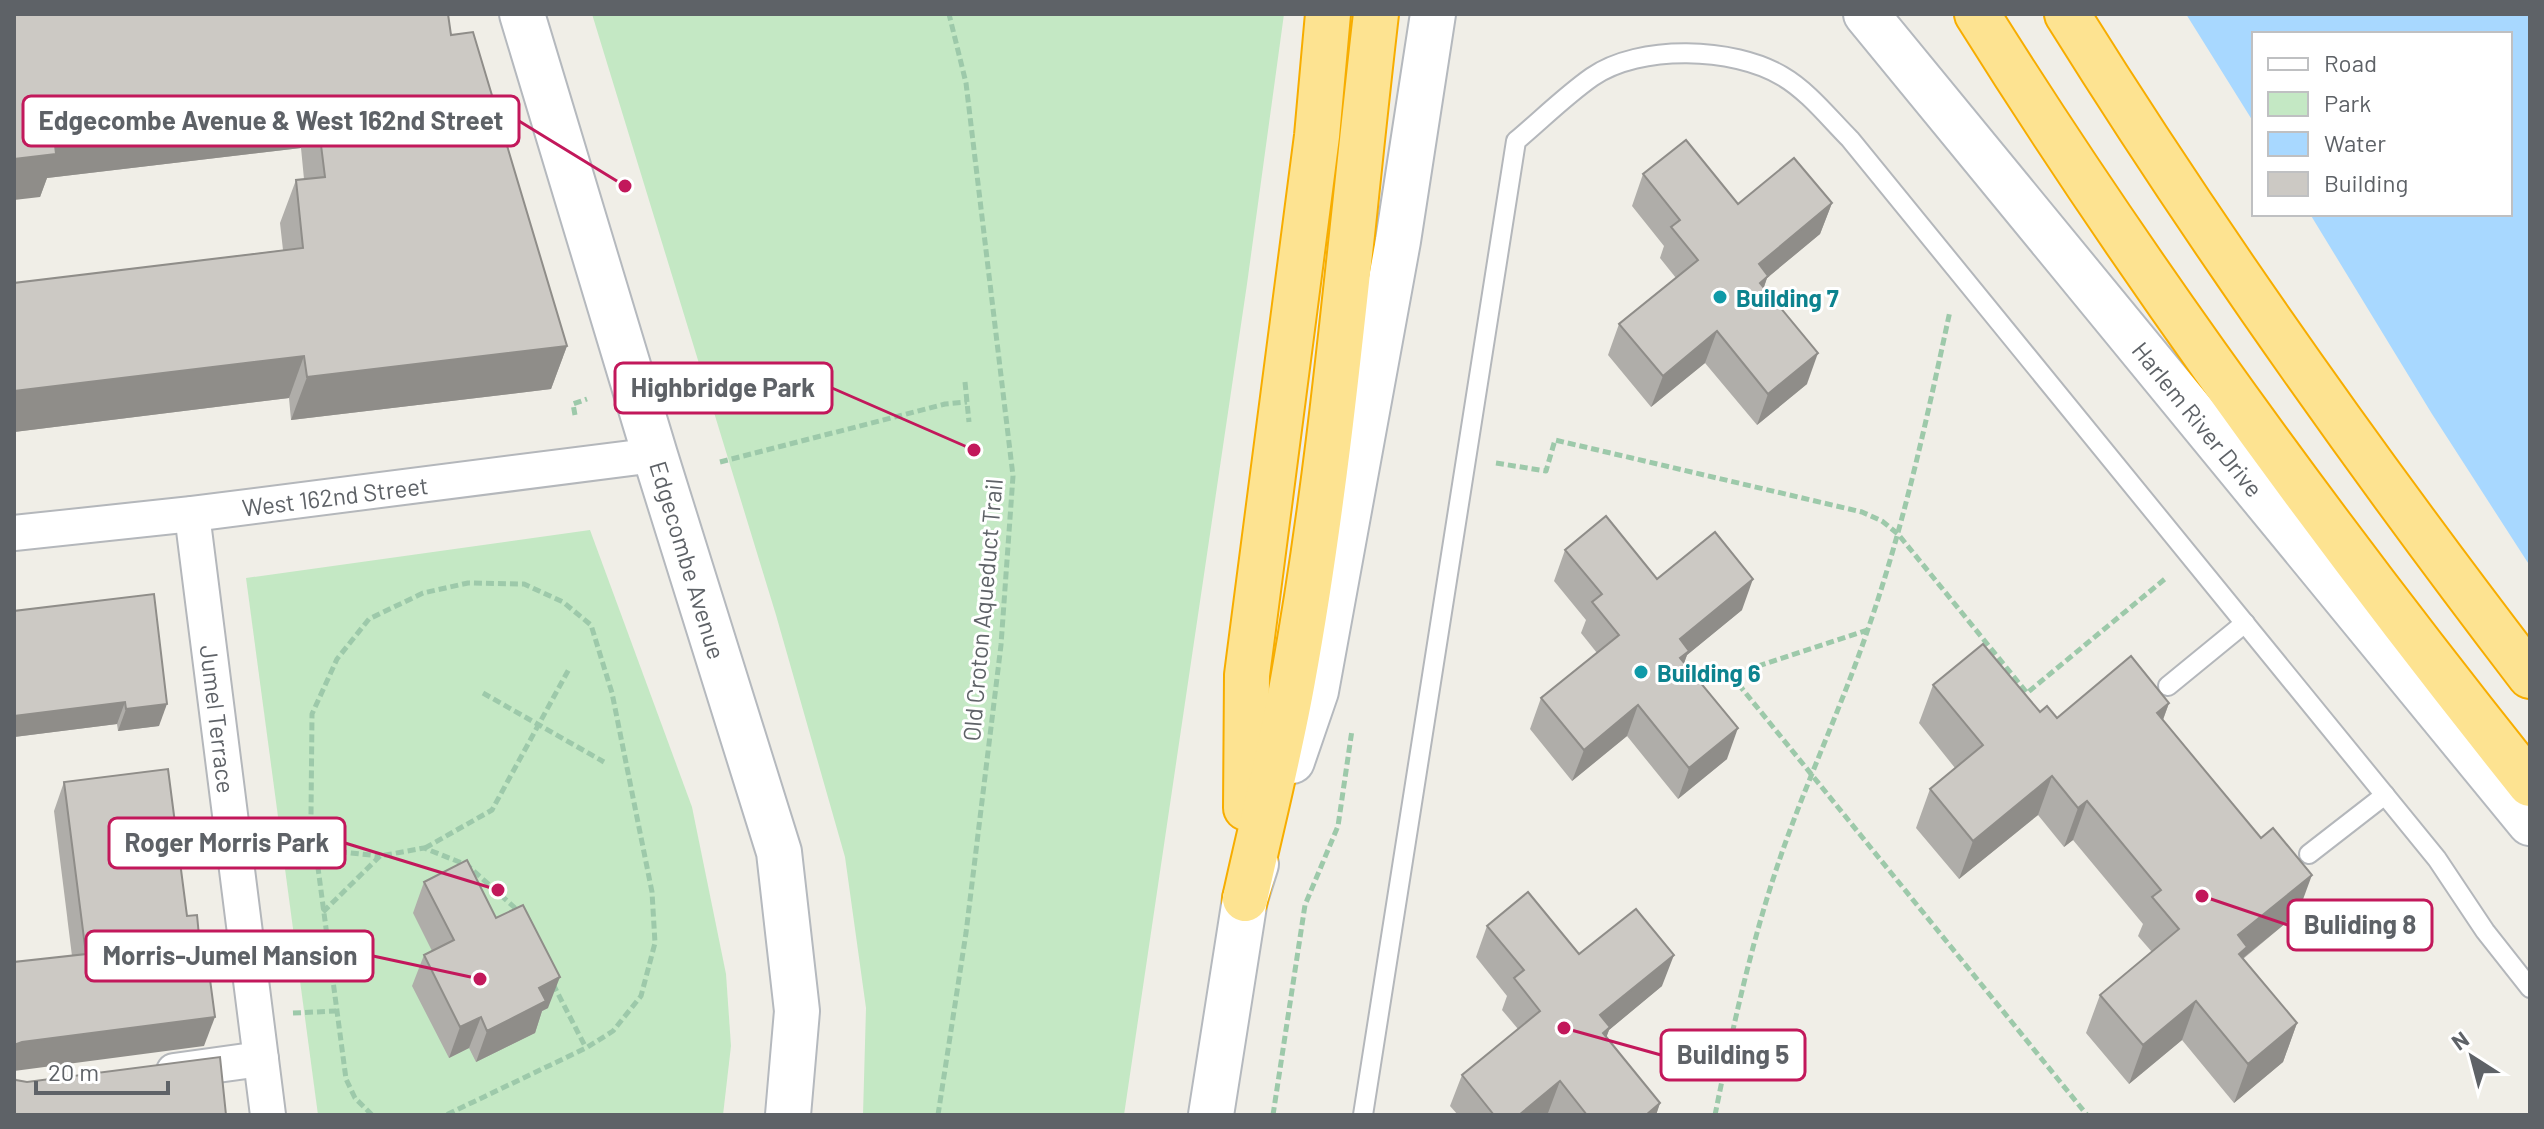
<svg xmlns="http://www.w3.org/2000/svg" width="2544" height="1129" font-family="Barlow,sans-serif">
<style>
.green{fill:#c4e8c4}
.water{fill:#a8d8ff}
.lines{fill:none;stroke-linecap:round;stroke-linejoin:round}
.lane-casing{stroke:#b4b7bb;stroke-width:22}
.street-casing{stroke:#b4b7bb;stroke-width:38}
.secondary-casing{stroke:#b5b9be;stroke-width:48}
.highway-casing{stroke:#f7ad00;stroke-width:48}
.path{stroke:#9dc9aa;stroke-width:5;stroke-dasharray:8 4;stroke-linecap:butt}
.lane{stroke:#fff;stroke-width:18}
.street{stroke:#fff;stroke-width:34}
.secondary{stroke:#fff;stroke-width:44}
.highway{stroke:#fde391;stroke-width:44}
.wall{fill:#afada9}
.shaded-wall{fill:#8f8d89}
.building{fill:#ccc9c4;stroke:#8f8d89;stroke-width:2}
.culture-dot{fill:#0f9aa8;stroke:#fff;stroke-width:3}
.labels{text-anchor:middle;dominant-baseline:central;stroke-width:6;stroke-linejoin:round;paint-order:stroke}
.culture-label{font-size:24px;font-weight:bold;fill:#0d838f;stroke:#fff;text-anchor:start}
.street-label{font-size:24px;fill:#5e6267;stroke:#fff}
.leader{fill:none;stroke:#c2185b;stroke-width:3}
.callout-dot{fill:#c2185b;stroke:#fff;stroke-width:3}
.callout{fill:#fff;stroke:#c2185b;stroke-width:3}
.callout-label{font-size:26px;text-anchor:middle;font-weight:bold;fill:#5e6267}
</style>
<rect width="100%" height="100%" fill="#f0eee7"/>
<g class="green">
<path d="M592,14H1284L1247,284L1124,1115H863L866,1008L845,857L776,615Z"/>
<path d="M590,530L692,807L726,974L731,1046L723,1115H318L246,578Z"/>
</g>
<path class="water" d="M2186,14H2530V566L2432,414L2310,214H2510V34H2254V123Z"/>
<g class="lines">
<defs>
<g id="lane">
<path d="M2168,686L2245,623"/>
<path d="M2309,854L2385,795"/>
<path d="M1363,1115L1516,141C1541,120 1565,96 1592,77C1640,44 1733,47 1782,76C1808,91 1829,118 1850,139L2437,859L2485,931L2530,988"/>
</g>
<g id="street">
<path d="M192,514L268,1115"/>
<path d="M14,533L192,514L655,455"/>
<path d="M174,1071L261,1059"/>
</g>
<g id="secondary">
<path d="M522,14L655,455L779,852L797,1011L788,1115"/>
<path d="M1866,14L2530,823"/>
<path d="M1292,761L1316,691L1398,241L1433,14"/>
<path d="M1211,1115L1245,899L1256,864"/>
</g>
<g id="highway">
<path d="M1977,14C2145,282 2332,536 2530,784"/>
<path d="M2067,14C2210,243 2366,462 2530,676"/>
<path d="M1246,808L1247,675L1317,136L1328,14"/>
<path d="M1245,899C1261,826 1280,753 1293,680C1333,460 1350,236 1376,14"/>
</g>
</defs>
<use href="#lane" class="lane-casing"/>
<use href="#street" class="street-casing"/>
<use href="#secondary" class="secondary-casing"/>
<use href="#highway" class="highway-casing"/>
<g class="path">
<path d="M677,371L691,366"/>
<path d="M965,382L969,422"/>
<path d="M575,415L573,404L587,399"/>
<path d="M720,462L945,404L967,402"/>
<path d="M1496,463L1546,471L1555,440L1862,512L1882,521L1898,534L2027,693L2166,578"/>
<path d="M1868,630L1731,675L2087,1115"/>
<path d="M483,693L604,762"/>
<path d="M425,848L492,810L569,669"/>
<path d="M315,849L379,856"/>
<path d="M323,912L380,856L424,848L467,865L514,907L518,914"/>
<path d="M553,984L586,1048"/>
<path d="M293,1013L336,1011"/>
<path d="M372,1115L355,1098L346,1079L311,815L312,714L337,659L369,619L423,593L468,583L524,584L563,602L591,625L612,693L652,892L655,943L641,996L613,1031L586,1048L446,1115"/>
<path d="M938,1115L966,933L1001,645L1013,476L966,83L949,14"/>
<path d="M1273,1115L1305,905L1338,826L1352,730"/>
<path d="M1715,1115C1732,1031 1750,948 1777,867C1804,786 1841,709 1868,629C1904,526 1927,418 1950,311"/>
</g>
<use href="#lane" class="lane"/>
<use href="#street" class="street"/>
<use href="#secondary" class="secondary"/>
<use href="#highway" class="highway"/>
</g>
<g class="wall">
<path d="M14,14L451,35L567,346L551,389L291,420L289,398L14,432V283L283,250L280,223L296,180L304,179L301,148L47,178L40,197Z"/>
<path d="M1643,174L1738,204L1832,203L1820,234L1767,278L1764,287L1807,384L1757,425L1705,363L1651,407L1608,355L1619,324L1676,278L1660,258L1664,246L1632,206Z"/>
<path d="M1565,550L1657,579L1742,610L1687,655L1684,663L1727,759L1678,799L1627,736L1572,781L1530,729L1541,698L1597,653L1581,633L1586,620L1554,581Z"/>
<path d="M14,611L159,726L118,731L117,724L14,737Z"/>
<path d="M1933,685L2057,718L2169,703L2163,720L2298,913L2243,959L2297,1023L2283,1062L2234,1103L2182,1040L2129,1084L2086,1033L2100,995L2152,952L2138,936L2143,924L2073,840L2064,847L2038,815L1959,879L1916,828L1930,789L1955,768L1919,723Z"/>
<path d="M64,782L187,916L204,1046L72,956L54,811Z"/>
<path d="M424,882L496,918L548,1008L542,1011L535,1033L476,1062L469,1048L449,1058L412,986L424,955L432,951L413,913Z"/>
<path d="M1487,926L1579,954L1662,986L1609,1030L1606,1037L1660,1103L1656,1115H1550L1548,1113L1545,1115H1458L1450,1106L1462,1075L1518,1029L1502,1010L1507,996L1476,957Z"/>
</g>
<g class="shaded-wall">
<path d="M316,105L301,148L47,178L40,197L14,200V159L54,136Z"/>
<path d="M1832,203L1820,234L1767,278L1757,307L1759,264Z"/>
<path d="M1717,331L1705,363L1651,407L1663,376Z"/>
<path d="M567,346L551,389L291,420L307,377Z"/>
<path d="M1818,353L1807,384L1757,425L1768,394Z"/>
<path d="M304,356L289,398L14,432V391Z"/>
<path d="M1753,579L1742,610L1687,655L1677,682L1680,639Z"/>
<path d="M125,702L117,724L14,737V716Z"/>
<path d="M2169,703L2155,741L2157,713Z"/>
<path d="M167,704L159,726L118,731L126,709Z"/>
<path d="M1638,705L1627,736L1572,781L1584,750Z"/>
<path d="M1738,728L1727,759L1678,799L1689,768Z"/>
<path d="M2052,776L2038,815L1959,879L1973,841Z"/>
<path d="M2087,801L2073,840L2064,847L2078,808Z"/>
<path d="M2312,875L2298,913L2243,958L2233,985L2238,935Z"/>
<path d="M1674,955L1662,986L1609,1030L1599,1058L1600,1015Z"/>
<path d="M560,977L548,1008L542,1011L535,1033L476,1062L487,1031L539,988Z"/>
<path d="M2196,1001L2182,1040L2129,1084L2143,1045Z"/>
<path d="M215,1017L204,1046L14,1071V1045L22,1042Z"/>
<path d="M481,1017L469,1048L449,1058L460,1027Z"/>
<path d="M2297,1023L2283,1062L2234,1103L2248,1064Z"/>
<path d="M1560,1081L1548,1113L1545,1115H1519Z"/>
<path d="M1660,1103L1656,1115H1646Z"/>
</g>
<g class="building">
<path d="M14,14H448L451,35L473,32L567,346L307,377L304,356L14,391V283L303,248L296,180L325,177L316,105L54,136L56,154L14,159Z"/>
<path d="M1686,140L1738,204L1794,158L1832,203L1759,264L1768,276L1760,283L1818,353L1768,394L1717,331L1663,376L1619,324L1698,260L1671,227L1680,220L1643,174Z"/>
<path d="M1606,516L1657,579L1715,532L1753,579L1680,639L1689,651L1680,658L1738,728L1689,768L1638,705L1584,750L1541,698L1619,635L1592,602L1602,594L1565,550Z"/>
<path d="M154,594L167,704L126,709L125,702L14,716V611Z"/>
<path d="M1983,644L2040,712L2047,706L2057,718L2131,656L2169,703L2157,713L2261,838L2273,828L2312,875L2238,935L2247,947L2239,954L2297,1023L2248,1064L2196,1001L2143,1045L2100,995L2179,929L2152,897L2161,890L2087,801L2078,808L2052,776L1973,841L1930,789L1983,745L1933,685Z"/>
<path d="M168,769L187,916L197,915L201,957H207L215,1017L22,1042L14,1045V962L86,954L64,782Z"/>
<path d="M467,860L496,918L523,905L560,977L539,988L546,1001L487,1031L481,1017L460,1027L424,955L454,940L424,882Z"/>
<path d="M1528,892L1579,954L1636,909L1674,955L1600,1015L1610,1027L1603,1033L1660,1103L1646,1115H1587L1560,1081L1519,1115H1494L1462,1075L1540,1011L1514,978L1524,970L1487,926Z"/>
<path d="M220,1057L226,1115H14V1078L16,1080L27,1082Z"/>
</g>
<g class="culture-dot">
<circle cx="1720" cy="297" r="8"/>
<circle cx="1641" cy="672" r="8"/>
</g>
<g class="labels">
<g class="culture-label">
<text x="1736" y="297">Building 7</text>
<text x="1657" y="672">Building 6</text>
</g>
<g class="street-label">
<text transform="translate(2198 419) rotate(51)">Harlem River Drive</text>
<text transform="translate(335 496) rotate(-7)">West 162nd Street</text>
<text transform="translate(688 560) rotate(73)">Edgecombe Avenue</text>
<text transform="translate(982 610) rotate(-85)">Old Croton Aqueduct Trail</text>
<text transform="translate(218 719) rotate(83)">Jumel Terrace</text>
</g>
</g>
<path class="leader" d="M625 186L519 121M974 450L832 388M498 890L345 843M2202 896L2288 925M480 979L373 956M1564 1028L1661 1055"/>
<g class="callout-dot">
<circle cx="625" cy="186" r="8"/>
<circle cx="974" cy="450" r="8"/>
<circle cx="498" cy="890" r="8"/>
<circle cx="2202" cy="896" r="8"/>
<circle cx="480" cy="979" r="8"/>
<circle cx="1564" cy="1028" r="8"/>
</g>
<g class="callout">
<rect x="23" y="96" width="496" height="50" rx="8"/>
<rect x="615" y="363" width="217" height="50" rx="8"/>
<rect x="109" y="818" width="236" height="50" rx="8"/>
<rect x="2288" y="900" width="144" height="50" rx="8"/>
<rect x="86" y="931" width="287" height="50" rx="8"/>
<rect x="1661" y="1030" width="144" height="50" rx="8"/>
</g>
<g class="callout-label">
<text x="271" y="130">Edgecombe Avenue &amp; West 162nd Street</text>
<text x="723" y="397">Highbridge Park</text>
<text x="227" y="852">Roger Morris Park</text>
<text x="2360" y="934">Buliding 8</text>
<text x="230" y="965">Morris-Jumel Mansion</text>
<text x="1733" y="1064">Building 5</text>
</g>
<rect width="2544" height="1129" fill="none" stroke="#5e6267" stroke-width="32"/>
<rect x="2252" y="32" width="260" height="184" fill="#ffffff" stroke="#bfc0c2" stroke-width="2"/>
<rect x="2268" y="58" width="40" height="12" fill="#ffffff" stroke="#bfc0c2" stroke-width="2"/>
<text x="2324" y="72" font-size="24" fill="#5e6267">Road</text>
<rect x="2268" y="92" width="40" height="24" fill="#c4e8c4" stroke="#bfc0c2" stroke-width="2"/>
<text x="2324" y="112" font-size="24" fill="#5e6267">Park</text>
<rect x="2268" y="132" width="40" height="24" fill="#a8d8ff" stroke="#bfc0c2" stroke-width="2"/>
<text x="2324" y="152" font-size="24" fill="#5e6267">Water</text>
<rect x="2268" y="172" width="40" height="24" fill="#ccc9c4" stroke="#bfc0c2" stroke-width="2"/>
<text x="2324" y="192" font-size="24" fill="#5e6267">Building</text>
<g transform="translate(2472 1057) rotate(324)" stroke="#ffffff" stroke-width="6" paint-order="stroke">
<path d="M0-6L14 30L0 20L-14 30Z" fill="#5e6267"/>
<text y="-12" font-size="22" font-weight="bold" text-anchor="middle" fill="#5e6267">N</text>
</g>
<path d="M36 1081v12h132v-12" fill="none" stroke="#5e6267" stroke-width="4"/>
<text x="48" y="1081" font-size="24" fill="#5e6267" stroke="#ffffff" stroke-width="6" paint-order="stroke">20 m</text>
</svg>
